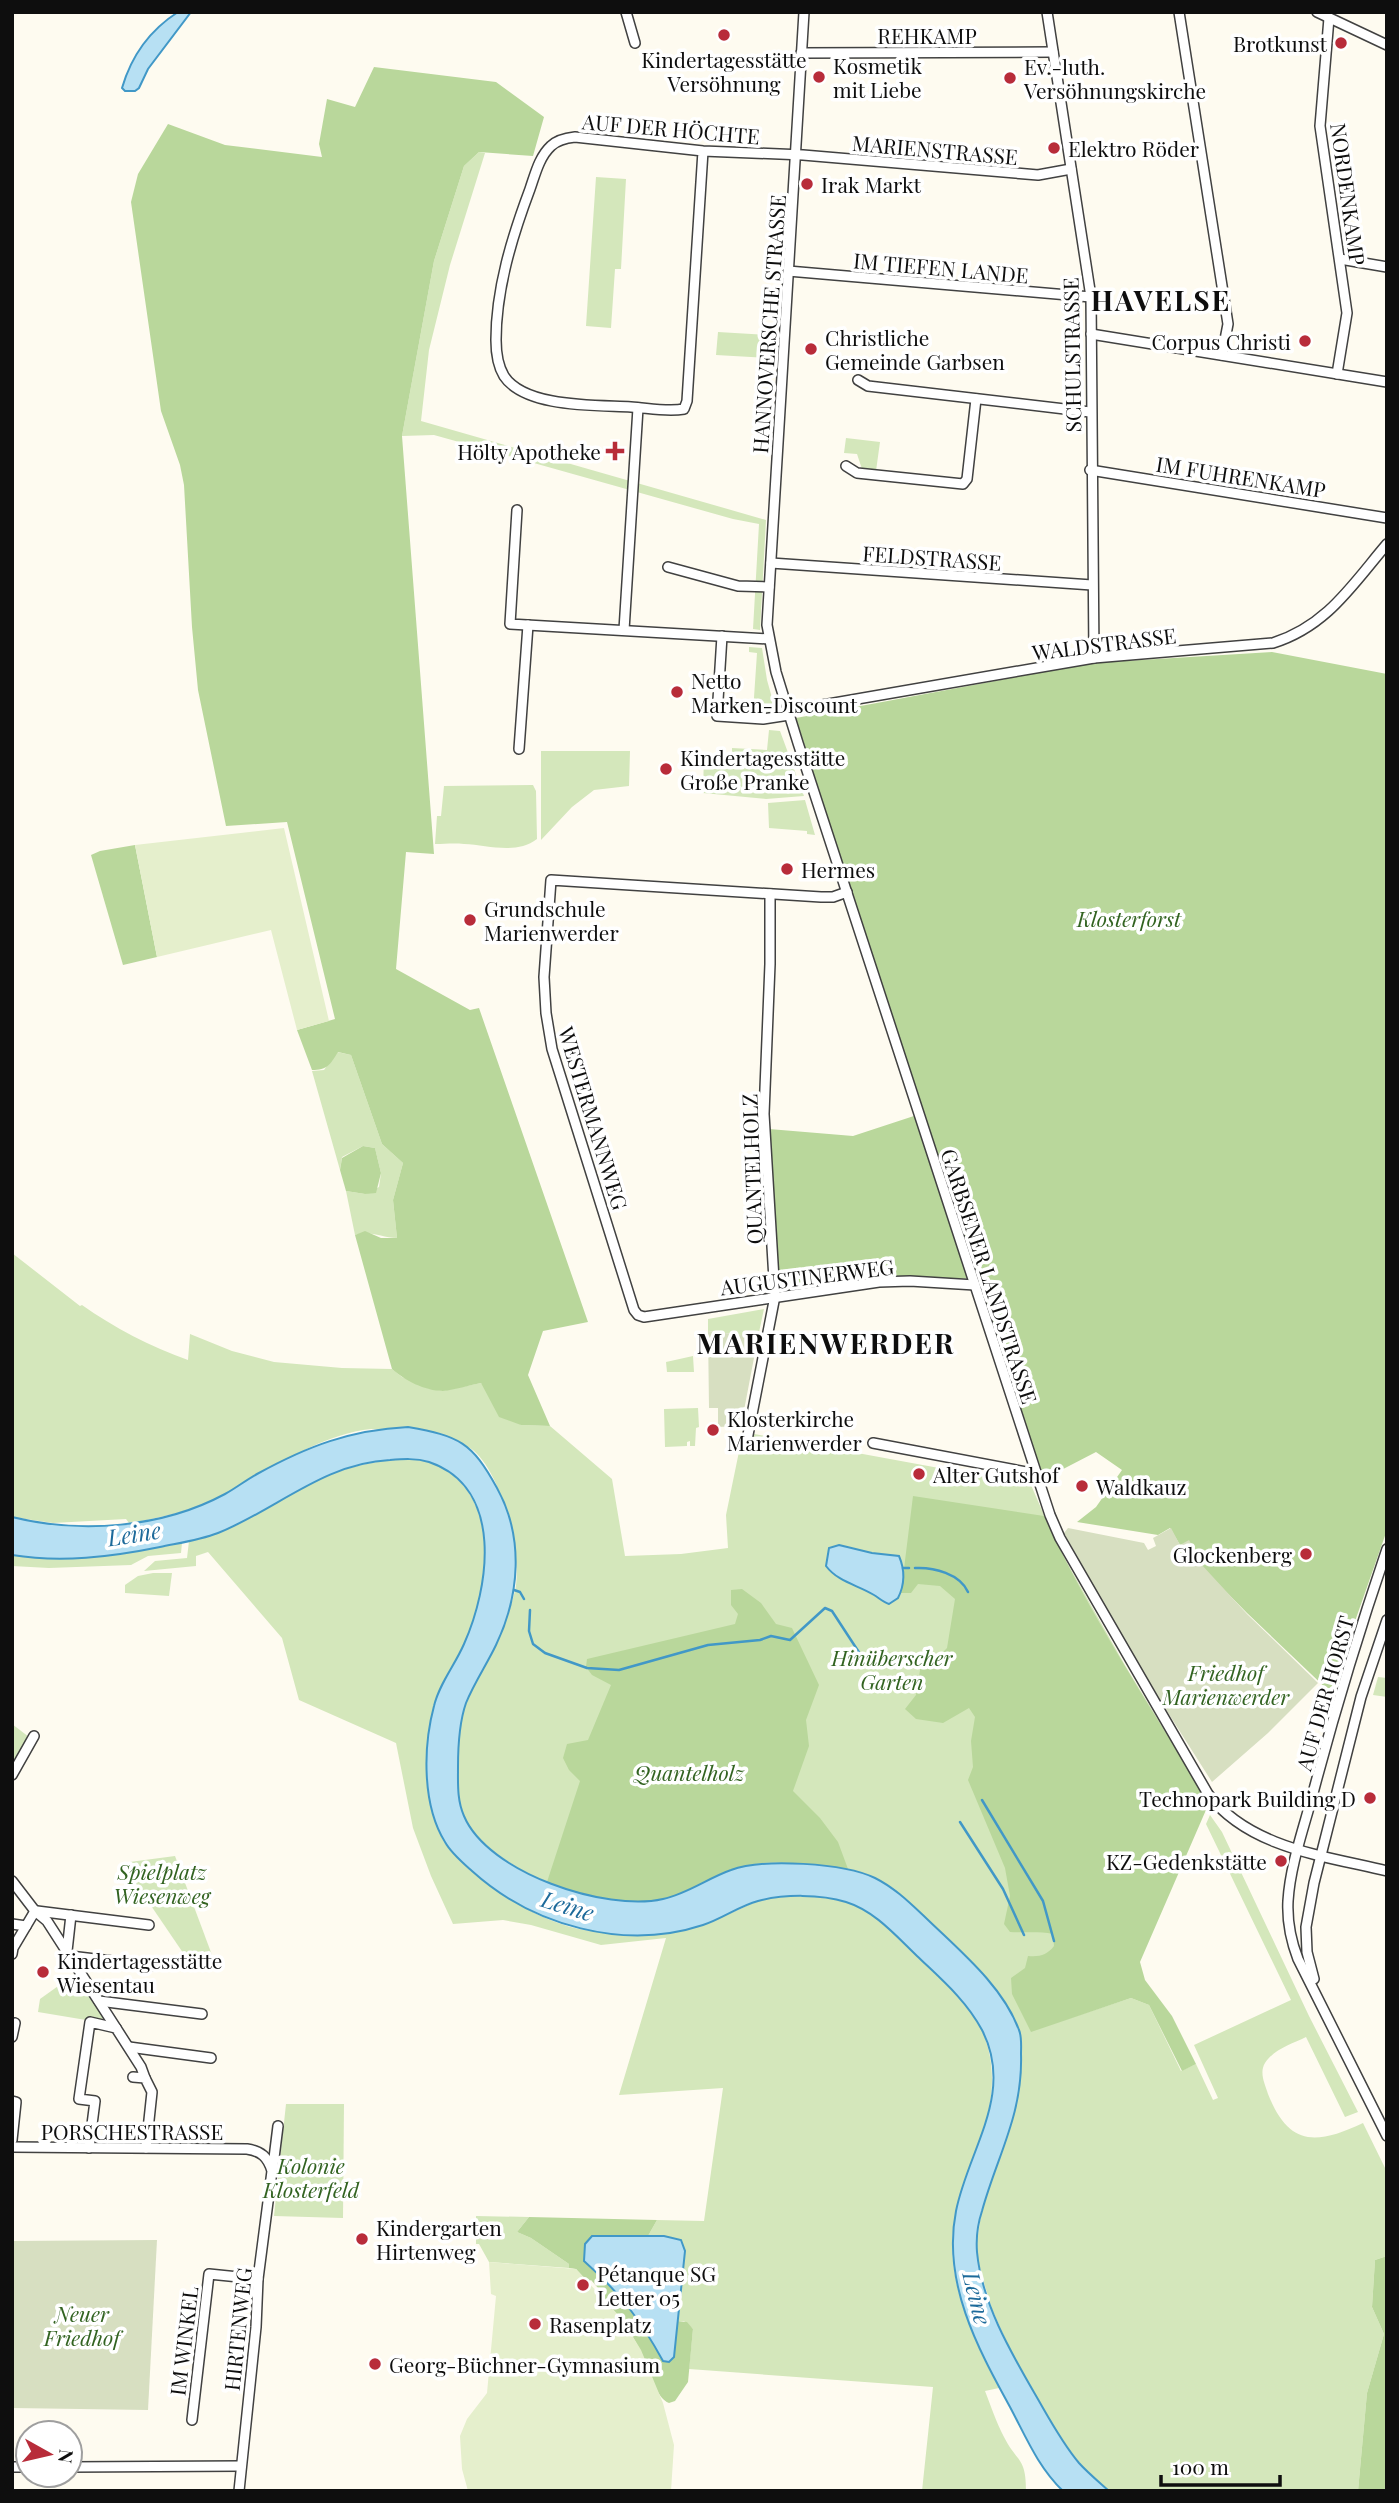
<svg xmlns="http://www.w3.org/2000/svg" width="1399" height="2503" font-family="'Playfair Display',serif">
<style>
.green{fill:#d4e7bb}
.forest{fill:#b9d79b}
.cemetery{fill:#d7dfc1}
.pitch{fill:#e5efcc}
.water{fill:#b7e0f3;stroke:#4198c7;stroke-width:2}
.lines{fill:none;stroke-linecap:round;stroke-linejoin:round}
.stream{stroke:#4198c7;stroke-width:2.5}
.minor-casing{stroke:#414141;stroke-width:12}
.minor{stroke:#fff;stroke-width:9}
.poi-dot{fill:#b82c3a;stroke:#fff;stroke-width:2.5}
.labels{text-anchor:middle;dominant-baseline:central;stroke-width:7;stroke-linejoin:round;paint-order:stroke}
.street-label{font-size:21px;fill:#0e0e0e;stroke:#fff}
.poi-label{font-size:21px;fill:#0e0e0e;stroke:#fff;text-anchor:start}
.park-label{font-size:21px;font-style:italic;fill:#326321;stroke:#fff}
.water-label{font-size:23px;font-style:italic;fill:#1d6a9a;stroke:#fff}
.district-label{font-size:28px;font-weight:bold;letter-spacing:2px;fill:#0e0e0e;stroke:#fff}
</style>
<rect width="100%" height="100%" fill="#fefbf0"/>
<g class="green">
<path d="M479,152L485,153L450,265L429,350L421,421L766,520L760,630L753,629L759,524L733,519L434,435L402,436L434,261L464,166Z"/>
<path d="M596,177L626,179L621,269H615L611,328L586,326Z"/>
<path d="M718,332L769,335L768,358L716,355Z"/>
<path d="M846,438L880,442L876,471L862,469L857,454L844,453Z"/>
<path d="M749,647L762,648L767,680L776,712H753L757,653L749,652Z"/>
<path d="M769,730L780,731L804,796L766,799L703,793L704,754L732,757V748L767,750Z"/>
<path d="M541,751H630L629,786L594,790L572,807L541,840Z"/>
<path d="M533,785L536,791L537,839C516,855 488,845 464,844C454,843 445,844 435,844L437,816H441L444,786Z"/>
<path d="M805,800L815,835L807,834V831L769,828L768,803Z"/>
<path d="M337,1052L351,1055L382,1144L403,1163L393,1200L397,1238C382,1238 370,1230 355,1235L346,1191L365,1194L379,1187L381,1173L375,1148L363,1146L342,1157L340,1170L312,1071L324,1070Z"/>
<path d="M12,1253L80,1306L82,1305C113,1327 151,1347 188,1360L190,1334L232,1351L274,1362L342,1368L392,1369L402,1377L427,1388L442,1391L481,1383L521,1425L550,1426L612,1479L625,1556L681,1554L728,1548L726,1515L743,1432L1031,1485L1057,1545L1126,1667L1209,1803L1037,2029L1131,1998L1149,2005L1181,2071L1196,2064L1213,2100L1218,2098L1194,2045L1291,2000L1206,1824L1210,1815L1222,1832L1309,2016L1358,2112L1345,2117L1306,2037C1292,2044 1274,2049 1265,2063C1259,2073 1265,2084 1268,2094C1289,2147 1316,2145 1363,2123L1387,2172V2256L1375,2260L1372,2307L1384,2334L1367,2393L1358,2491H1109L1078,2462L1056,2430L1012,2354L992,2309L981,2273L976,2248L981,2215L1021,2069L895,1889L864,1873C791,1878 718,1884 645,1889C628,1890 588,1897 574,1893C537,1881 475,1850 462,1811C456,1795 458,1775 458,1758C459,1741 460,1722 465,1705C472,1685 485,1666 495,1647C503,1630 510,1610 515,1591C523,1557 501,1468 470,1448C463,1444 380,1429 371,1429C317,1435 271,1470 225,1494C195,1510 162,1518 129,1523L126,1519L53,1523L12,1517Z"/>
<path d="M764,1309L758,1337L708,1331V1319Z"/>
<path d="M693,1356L694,1372H667L666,1362Z"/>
<path d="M698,1408L699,1427L696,1428L695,1446H690V1441L687,1442V1446L665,1447L664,1409Z"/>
<path d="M420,1459C504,1482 493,1585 463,1647C454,1667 440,1684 434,1705C425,1738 426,1816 446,1845C450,1850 457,1855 461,1860C495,1893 543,1925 591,1931C604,1933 620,1928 634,1926C664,1922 695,1920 726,1914C738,1912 747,1904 759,1901C783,1895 813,1895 837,1900C849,1902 861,1906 870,1913C893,1930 913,1952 933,1972C945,1983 960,1994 969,2007C1010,2068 988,2121 966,2184C959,2204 952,2225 952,2246C953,2297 976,2344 999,2388L985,2391C991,2406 996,2422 1004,2437C1017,2463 1026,2456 1026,2491H922L933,2387L689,2369L693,2329L684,2321H677L685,2251L664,2236H648L657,2220L704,2221L723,2088L619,2095L666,1938L601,1945L531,1925L503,1920L453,1924L431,1876L413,1828L396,1743L299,1700L282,1638L208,1552L196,1556V1566L144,1571L155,1561L187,1558L189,1541C231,1532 263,1507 300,1488C338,1468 377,1458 420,1459Z"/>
<path d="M182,1543L181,1553L148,1556L131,1565L49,1568L12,1566V1555C69,1565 126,1554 182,1543Z"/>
<path d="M153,1573H172L169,1596L125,1593V1585L138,1576Z"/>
<path d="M1378,1677L1387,1678V1697L1373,1695Z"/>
<path d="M12,1724L29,1737L12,1767Z"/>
<path d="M175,1856L215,1963L194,1969L122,1863Z"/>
<path d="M75,1974L110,2024L38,2012L40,1999Z"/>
<path d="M286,2104H344L343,2218L274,2216Z"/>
<path d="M476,2216L529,2217L517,2232L531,2238L569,2264V2268L489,2262L479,2244H476Z"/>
</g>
<g class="forest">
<path d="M374,67L496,82L544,117L533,156L479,152L464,166L434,261L402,436L434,854L406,852L396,969L470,1010L479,1008L588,1322L543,1331L528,1375L550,1426L521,1425L499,1417L481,1383C469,1385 455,1390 443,1391C425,1391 404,1380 392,1369L355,1235L365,1231L381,1238H397L393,1200L403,1163L382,1144L351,1055L338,1052C330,1065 327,1070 312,1070L297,1030L335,1019L287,822L226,826L198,690L192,627L184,485L180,465L161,411L131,202L138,174L168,124L225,145L322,157L319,144L327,99L355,107Z"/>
<path d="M1272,652L1387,674V1530L1340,1664L1333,1677L1334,1681L1331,1693L1247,1613L1180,1545L1170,1528L1158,1535L1077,1522L1096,1507L1122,1470L1096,1452L1042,1480L978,1279L881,1276L779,1290L769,1129L853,1136L920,1114L796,718L1092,663Z"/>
<path d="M135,845L157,957L123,965L91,855L100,851Z"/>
<path d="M363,1146L375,1148L381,1173L376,1193L365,1194L346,1191L340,1170L342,1158Z"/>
<path d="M913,1496L1044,1516C1090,1616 1152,1709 1209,1803L1140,1962L1145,1980L1172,2016L1196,2064L1182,2071L1149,2005L1131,1998L1031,2032L1012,1994L1011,1978L1025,1968L1028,1956C1040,1957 1047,1955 1054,1946L1053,1934C1039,1931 1025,1933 1010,1932L1004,1924L1010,1896L1005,1868L968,1780L973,1767L971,1741L975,1717L969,1708L943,1723L916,1719L905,1709L916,1695L922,1658L926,1654L942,1653L947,1648L955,1599L940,1586L918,1584L911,1593H901Z"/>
<path d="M742,1589L761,1603L776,1624L792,1628L819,1685L806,1720L809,1746L793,1791L820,1818L838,1842L848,1869C823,1867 786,1860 762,1863C727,1867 700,1889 667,1899C628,1910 583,1897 547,1882L580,1781L569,1770L563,1758L567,1744L588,1740L611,1685L592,1675L586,1667L587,1659L735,1624L738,1614L731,1605V1590Z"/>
<path d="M529,2217L657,2220L648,2236H592L584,2261C618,2292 641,2326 674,2357L677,2321L687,2322L693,2329L688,2382L675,2401L669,2403C657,2398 654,2381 649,2370C636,2337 620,2316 596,2291L598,2288L591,2280L588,2282L576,2269L569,2268V2264L531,2238L517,2232Z"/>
<path d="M1387,2256V2491H1358L1367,2393L1384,2334L1372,2307L1375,2260Z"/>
</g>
<g class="cemetery">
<path d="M708,1331L758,1337L741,1426L718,1427V1408H709Z"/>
<path d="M1068,1528L1144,1543L1148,1550L1156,1546L1153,1538L1171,1528L1180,1545L1189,1540L1202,1563L1201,1564L1247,1614L1318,1683L1268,1733L1212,1782L1137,1664L1064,1533Z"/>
<path d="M157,2240L148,2410L12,2408V2241Z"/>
</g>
<g class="pitch">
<path d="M284,828L329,1021L297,1030L271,930L157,957L135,845Z"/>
<path d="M489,2262L576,2269L622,2319L641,2350L663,2403L674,2445L671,2491H468L462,2469L460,2436L467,2419L487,2393L496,2296L491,2294Z"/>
</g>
<g class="water">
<path d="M178,12H191L148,69L139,88L135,91H125L122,88C131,57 150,30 178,12Z"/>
<path d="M408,1427C459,1436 472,1442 497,1488C524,1537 520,1595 496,1645C487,1664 474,1683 466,1703C459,1723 458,1746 458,1767C458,1784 457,1800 464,1816C488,1873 606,1912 663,1899C687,1894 708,1878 731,1870C763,1858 844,1863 875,1878C895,1888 910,1903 926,1918C959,1950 1003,1986 1019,2030C1022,2037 1021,2047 1021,2054C1023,2115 997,2156 982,2211C978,2223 976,2239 977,2252C982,2305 1013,2356 1039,2401C1051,2422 1063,2444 1079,2463C1088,2473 1099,2482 1109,2491H1063C1038,2467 1026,2437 1010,2407C977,2347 942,2282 956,2211C968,2150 1015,2094 982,2030C966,2000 941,1979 917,1956C896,1936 875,1911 846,1902C821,1894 784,1894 758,1901C739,1906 722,1919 703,1925C624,1951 533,1926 472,1871C463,1863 451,1853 445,1842C422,1805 423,1747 434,1706C439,1684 455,1665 464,1644C489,1588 505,1488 429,1462C416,1458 403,1459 390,1460C324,1463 276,1510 218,1533C200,1540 179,1543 160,1547C111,1557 61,1563 12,1555V1517C81,1534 162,1528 225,1494C236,1488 246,1480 257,1474C308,1446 350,1430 408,1427Z"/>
<path d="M839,1545L872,1553L899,1556C905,1570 905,1584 898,1598L889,1604C883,1602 879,1598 874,1595C858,1585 838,1582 826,1566L829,1548Z"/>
<path d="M592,2236H664L681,2240L685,2251L674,2357L669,2362L663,2361C640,2319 620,2293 584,2261L585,2244Z"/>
</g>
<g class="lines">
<g class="stream">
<path d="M903,1568H909"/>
<path d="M915,1568C934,1567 960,1574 968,1592"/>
<path d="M514,1590L520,1592L524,1599"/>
<path d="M530,1610L529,1631L533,1644L545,1653L587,1668L619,1670L708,1645L760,1640L771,1636L790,1640L825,1608L832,1611L864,1660"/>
<path d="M982,1800L1043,1901L1054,1941"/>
<path d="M960,1822L1003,1889L1024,1935"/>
</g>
<defs>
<g id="minor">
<path d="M626,12L635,43"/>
<path d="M804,12L767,625L776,672L798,743L1050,1515L1060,1538L1208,1794C1249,1848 1325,1856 1387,1871"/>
<path d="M1047,12L1091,297L1094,658"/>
<path d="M1179,12L1228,324L1222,355"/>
<path d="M1317,12L1387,45"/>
<path d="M1329,18L1320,126L1347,313L1337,374"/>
<path d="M801,53L1053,52"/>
<path d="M703,151L687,401L684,409C667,412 648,408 631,407C597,405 525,408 504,376C498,366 496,352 496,340C496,289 512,237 530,189C535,175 539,157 551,146C557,140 566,138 575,137L703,151L803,155L1038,175L1071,169"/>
<path d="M1340,259L1387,267"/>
<path d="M788,271L1091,297"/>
<path d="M1091,334L1387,382"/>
<path d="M858,380L868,386L1090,412"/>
<path d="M846,466L857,473L963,484L967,479L976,399"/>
<path d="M1090,470L1387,518"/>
<path d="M517,510L510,624L769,639"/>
<path d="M771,563L1092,585"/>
<path d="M668,567L738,586L769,587"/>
<path d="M624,630L638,408"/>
<path d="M722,636L717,716L763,719L789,715"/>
<path d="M788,711L1094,658L1273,643C1327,626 1352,585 1387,544"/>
<path d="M519,749L528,625"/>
<path d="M847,892L833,897H821L551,880L544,977L546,1013L552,1049L634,1310L638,1315L644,1317L879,1282L910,1281L975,1285"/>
<path d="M747,1440L775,1296L764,1114L770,964V894"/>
<path d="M873,1443L1037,1474"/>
<path d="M1387,1549C1359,1631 1334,1713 1312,1797C1303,1830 1290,1867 1288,1901C1287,1921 1291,1941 1298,1959L1387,2136"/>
<path d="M12,1775L34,1736"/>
<path d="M12,1881L35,1911L47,1921L116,2028"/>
<path d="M37,1911L149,1925"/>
<path d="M12,1924L26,1926"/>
<path d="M67,1951L71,1915"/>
<path d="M12,1954L13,1948L35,1911"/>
<path d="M70,1956L154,1966"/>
<path d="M1314,1979L1307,1952L1306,1927L1314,1883L1361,1697L1387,1620"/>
<path d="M99,2001L202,2014"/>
<path d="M12,2037L15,2023"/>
<path d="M129,2047L211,2058"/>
<path d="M133,2077L145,2078L152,2092L146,2148"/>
<path d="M12,2101L16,2102L12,2140"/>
<path d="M12,2147L247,2149C261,2151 268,2157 272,2171L258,2279L256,2327L239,2491"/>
<path d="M89,2148L95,2101L79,2099L90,2022L116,2028L141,2067L145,2078"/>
<path d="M273,2166L278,2126"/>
<path d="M192,2420L209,2274L258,2279"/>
<path d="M12,2467H28"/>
<path d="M70,2467L241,2466"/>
</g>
</defs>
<use href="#minor" class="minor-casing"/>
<use href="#minor" class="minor"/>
</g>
<g class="poi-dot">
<circle cx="724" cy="35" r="7"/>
<circle cx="1341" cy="43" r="7"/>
<circle cx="819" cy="77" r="7"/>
<circle cx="1010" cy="78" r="7"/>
<circle cx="1054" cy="148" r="7"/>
<circle cx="807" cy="184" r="7"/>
<circle cx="1305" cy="341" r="7"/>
<circle cx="811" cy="349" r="7"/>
<path d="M611.5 440.5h7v7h7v7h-7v7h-7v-7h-7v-7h7z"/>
<circle cx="677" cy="692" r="7"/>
<circle cx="666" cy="769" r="7"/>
<circle cx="787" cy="869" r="7"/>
<circle cx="470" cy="920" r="7"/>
<circle cx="713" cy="1430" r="7"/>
<circle cx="919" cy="1474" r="7"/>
<circle cx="1082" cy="1486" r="7"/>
<circle cx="1306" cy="1554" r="7"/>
<circle cx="1370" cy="1798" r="7"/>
<circle cx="1281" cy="1861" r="7"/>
<circle cx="43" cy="1972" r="7"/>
<circle cx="362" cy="2239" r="7"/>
<circle cx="583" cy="2285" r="7"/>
<circle cx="535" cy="2324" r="7"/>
<circle cx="375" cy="2364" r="7"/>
</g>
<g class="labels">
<g class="street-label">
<text x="927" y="35">REHKAMP</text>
<text transform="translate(671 128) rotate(5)">AUF DER HÖCHTE</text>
<text transform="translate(935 149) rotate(5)">MARIENSTRASSE</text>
<text transform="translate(1349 194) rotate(82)">NORDENKAMP</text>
<text transform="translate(941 267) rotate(5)">IM TIEFEN LANDE</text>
<text transform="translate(768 324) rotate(-86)">HANNOVERSCHE STRASSE</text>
<text transform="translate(1071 355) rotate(-91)">SCHULSTRASSE</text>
<text transform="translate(1241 476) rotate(9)">IM FUHRENKAMP</text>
<text transform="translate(932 557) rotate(4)">FELDSTRASSE</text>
<text transform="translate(1104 643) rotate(-7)">WALDSTRASSE</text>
<text transform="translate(594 1118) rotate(73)">WESTERMANNWEG</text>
<text transform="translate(751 1169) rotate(-92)">QUANTELHOLZ</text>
<text transform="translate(807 1276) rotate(-7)">AUGUSTINERWEG</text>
<text transform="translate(990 1276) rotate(72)">GARBSENER LANDSTRASSE</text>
<text transform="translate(1324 1693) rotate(-74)">AUF DER HORST</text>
<text x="132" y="2131">PORSCHESTRASSE</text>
<text transform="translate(237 2329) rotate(-84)">HIRTENWEG</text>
<text transform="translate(183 2341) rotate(-83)">IM WINKEL</text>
</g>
<g class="poi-label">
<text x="1327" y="43" text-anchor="end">Brotkunst</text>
<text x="724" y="59" text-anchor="middle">Kindertagesstätte<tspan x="724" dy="24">Versöhnung</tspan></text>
<text x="833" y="65">Kosmetik<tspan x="833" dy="24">mit Liebe</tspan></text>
<text x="1024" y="66">Ev.-luth.<tspan x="1024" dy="24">Versöhnungskirche</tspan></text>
<text x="1068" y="148">Elektro Röder</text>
<text x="821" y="184">Irak Markt</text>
<text x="825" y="337">Christliche<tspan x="825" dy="24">Gemeinde Garbsen</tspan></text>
<text x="1291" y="341" text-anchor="end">Corpus Christi</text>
<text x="601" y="451" text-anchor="end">Hölty Apotheke</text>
<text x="691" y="680">Netto<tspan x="691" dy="24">Marken-Discount</tspan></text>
<text x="680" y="757">Kindertagesstätte<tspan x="680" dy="24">Große Pranke</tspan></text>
<text x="801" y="869">Hermes</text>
<text x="484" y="908">Grundschule<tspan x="484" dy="24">Marienwerder</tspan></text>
<text x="727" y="1418">Klosterkirche<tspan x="727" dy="24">Marienwerder</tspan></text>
<text x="933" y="1474">Alter Gutshof</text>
<text x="1096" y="1486">Waldkauz</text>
<text x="1292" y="1554" text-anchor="end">Glockenberg</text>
<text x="1356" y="1798" text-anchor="end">Technopark Building D</text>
<text x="1267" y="1861" text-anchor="end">KZ-Gedenkstätte</text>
<text x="57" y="1960">Kindertagesstätte<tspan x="57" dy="24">Wiesentau</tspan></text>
<text x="376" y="2227">Kindergarten<tspan x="376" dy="24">Hirtenweg</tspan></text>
<text x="597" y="2273">Pétanque SG<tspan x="597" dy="24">Letter 05</tspan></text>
<text x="549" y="2324">Rasenplatz</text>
<text x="389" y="2364">Georg-Büchner-Gymnasium</text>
</g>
<g class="park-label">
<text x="1129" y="918">Klosterforst</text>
<text x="892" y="1657">Hinüberscher<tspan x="892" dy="24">Garten</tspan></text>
<text x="1226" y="1672">Friedhof<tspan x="1226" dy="24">Marienwerder</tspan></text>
<text x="689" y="1772">Quantelholz</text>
<text x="162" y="1871">Spielplatz<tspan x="162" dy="24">Wiesenweg</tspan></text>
<text x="311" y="2165">Kolonie<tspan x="311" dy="24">Klosterfeld</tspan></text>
<text x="82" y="2313">Neuer<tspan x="82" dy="24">Friedhof</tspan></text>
</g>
<g class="water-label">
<text transform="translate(134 1533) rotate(-9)">Leine</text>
<text transform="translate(568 1905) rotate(17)">Leine</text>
<text transform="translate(978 2298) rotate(76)">Leine</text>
</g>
<g class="district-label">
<text x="1161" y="299">HAVELSE</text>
<text x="826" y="1342">MARIENWERDER</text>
</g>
</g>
<rect width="1399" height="2503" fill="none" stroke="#0e0e0e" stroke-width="28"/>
<g transform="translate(49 2454) rotate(98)"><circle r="33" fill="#ffffff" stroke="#9f9f9f" stroke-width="2"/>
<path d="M0-5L12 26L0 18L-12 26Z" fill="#b82c3a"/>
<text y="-10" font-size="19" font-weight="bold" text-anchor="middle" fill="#0e0e0e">N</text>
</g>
<path d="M1161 2475v10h119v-10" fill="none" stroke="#0e0e0e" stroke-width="3.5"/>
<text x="1172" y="2475" font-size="21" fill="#0e0e0e" stroke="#ffffff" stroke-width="5" paint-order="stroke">100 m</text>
</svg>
